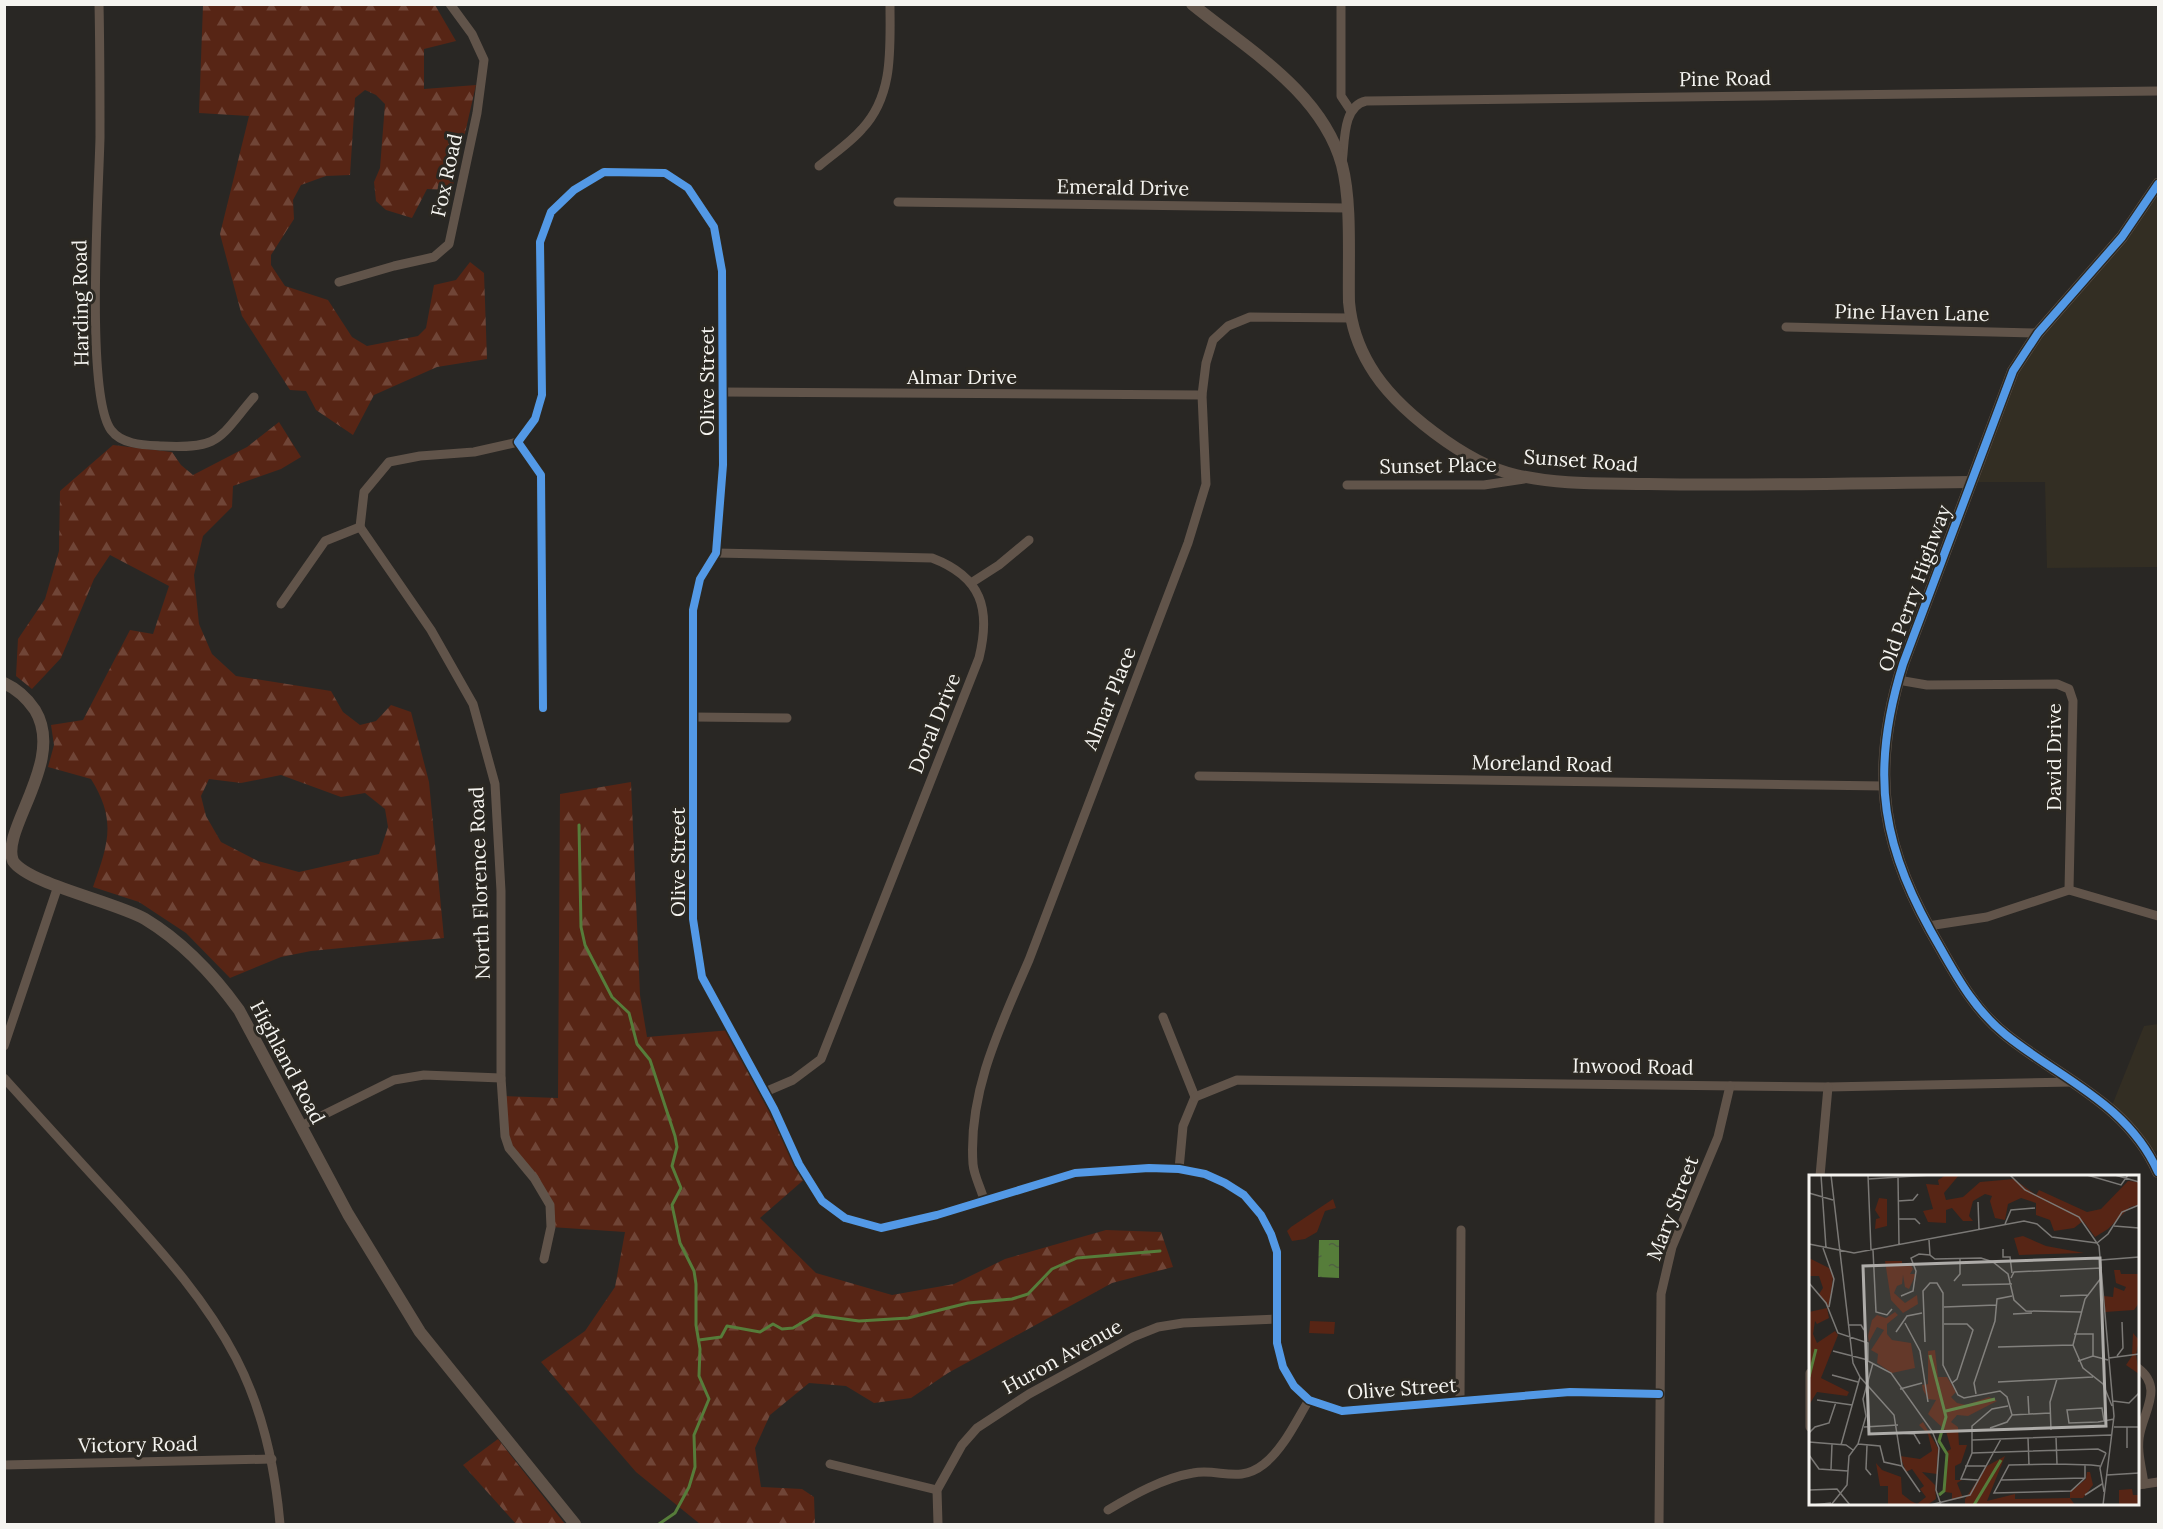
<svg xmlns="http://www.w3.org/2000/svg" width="2163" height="1529" font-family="Lora,serif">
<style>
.built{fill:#332e23}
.forest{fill:url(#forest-firs);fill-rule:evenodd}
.green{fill:#572515}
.water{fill:url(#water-ripples)}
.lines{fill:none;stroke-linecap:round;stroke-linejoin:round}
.stream{stroke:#567d3a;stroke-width:3}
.minor{stroke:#61544a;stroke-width:9}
.tertiary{stroke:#61544a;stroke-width:12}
.cycleway-casing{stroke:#2b2822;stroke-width:11}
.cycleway{stroke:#5399e6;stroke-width:8}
.labels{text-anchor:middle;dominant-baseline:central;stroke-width:6;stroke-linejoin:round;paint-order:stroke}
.street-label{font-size:20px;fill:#f5f4f0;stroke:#2b2822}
.inset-river{fill:none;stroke:#567d3a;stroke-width:3}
.inset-road{fill:none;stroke:#7b7976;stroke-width:1.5}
.view{fill:#aeaca9;fill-opacity:0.15;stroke:#aeaca9;stroke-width:3}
.inset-edge{fill:none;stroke:#f5f4f0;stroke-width:3}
</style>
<defs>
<pattern id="forest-firs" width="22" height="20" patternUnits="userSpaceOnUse" patternTransform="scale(1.5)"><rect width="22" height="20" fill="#572515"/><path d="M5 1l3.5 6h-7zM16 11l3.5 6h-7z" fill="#704537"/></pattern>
<pattern id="water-ripples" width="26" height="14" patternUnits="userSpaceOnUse" patternTransform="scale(1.5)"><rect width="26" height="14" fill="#567d3a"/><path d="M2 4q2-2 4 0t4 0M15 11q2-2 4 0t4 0" fill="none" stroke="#506341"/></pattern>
</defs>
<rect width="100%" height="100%" fill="#292724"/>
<g class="built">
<path d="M2158,184V567L2047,568L2045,482H1970L2013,371Z"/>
<path d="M2158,1024V1151L2148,1150L2111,1108L2144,1026Z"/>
</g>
<g class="forest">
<path d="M203,5H435L456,41L424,49V89L476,85L452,190L427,189L412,218L386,210L376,201L374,182L380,168L385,104L376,95L365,90L355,98L350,175L326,176L301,185L293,200L294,219L271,255V265L285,286L328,300L352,337L367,346L418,336L426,328L434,285L456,280L470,262L484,273L487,359L437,367L374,395L353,435L316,410L306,391L290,390L242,316L220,234L249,116L199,113Z"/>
<path d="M279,422L301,457L281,469L233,486L232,507L203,536L194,575L199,624L212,654L236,676L331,691L343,712L360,725L376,721L391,705L411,712L429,782L444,938L311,951L281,957L230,978L186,933L139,902L93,887C108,844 117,821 91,779L48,767L54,745L51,725L83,720L130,630L153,634L169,586L110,555L94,579L61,658L32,689L16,676L18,639L45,599L59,551L60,491L113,445L172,452L181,465L193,475L247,447ZM281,775L341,797L365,793L385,809L388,827L379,854L299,872L258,861L221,842L206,816L201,796L209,779L241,783Z"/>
<path d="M631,782L640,995L647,1037L731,1030L807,1177L760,1218L816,1273L892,1295L954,1284L1005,1259L1106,1230L1161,1232L1173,1267L1112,1283L948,1373L911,1398L874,1403L846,1386L809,1383L770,1415L755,1448L761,1487L802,1489L814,1497L815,1524H700L636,1472L541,1362L585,1331L615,1287L625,1232L551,1227L550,1205L509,1148L502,1096L558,1098L560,794Z"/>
<path d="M498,1439L565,1524H516L463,1465Z"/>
</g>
<g class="green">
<path d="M1333,1199L1336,1208L1325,1211L1317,1232L1305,1239L1292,1241L1287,1231L1291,1227Z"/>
<path d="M1310,1321L1335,1322L1334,1334L1309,1333Z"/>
</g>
<path class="water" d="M1319,1240H1339V1278L1318,1277Z"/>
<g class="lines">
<g class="stream">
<path d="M579,825L581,927L585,945L612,997L629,1013L637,1044L650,1060L675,1136L677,1147L672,1166L681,1188L672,1205L680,1243L694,1271L696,1284V1325L700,1349L699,1376L709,1399L694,1435L695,1467L689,1487L675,1513L659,1524"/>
<path d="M699,1340L721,1337L727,1326L760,1332L773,1324L782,1329L793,1328L815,1315L859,1321L908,1318L968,1303L1012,1299L1028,1294L1052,1269L1077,1258L1160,1251"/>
</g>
<g class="minor">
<path d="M99,4C100,48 100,93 100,137C99,190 85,394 111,430C122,445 145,445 162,446C221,449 218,439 254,397"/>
<path d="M1341,4V96L1351,111"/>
<path d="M1342,163C1345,144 1342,106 1366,101L2158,91"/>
<path d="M819,166C833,154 850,143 862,129C894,95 890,48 890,4"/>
<path d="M898,202L1346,208"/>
<path d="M339,282L394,266L434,257L449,244L477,113L484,60L472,34L450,4"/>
<path d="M1786,327L2038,333"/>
<path d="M722,392L1202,395"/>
<path d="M1347,485H1484L1524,479"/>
<path d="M360,527L431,630L473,704L495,784L501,891V1078L505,1136L509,1148L534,1178L550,1205L551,1227L544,1259"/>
<path d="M716,553L932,558C982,577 991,609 979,658L821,1059L793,1080L765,1092"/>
<path d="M971,583L999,565L1029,540"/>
<path d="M281,604L325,541L360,527L364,492L389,462L420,456L474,452L518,442"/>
<path d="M1898,680L1927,685L2057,684L2069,689L2073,701L2069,890"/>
<path d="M543,708L541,475L518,442L535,419L542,395L540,242L551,212L574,190L604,172L665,173L688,188L714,227L722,271L723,465L716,553L700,579L693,610V919L702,977L774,1109L799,1164L822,1201L845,1218L881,1228L937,1215L1075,1173L1149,1168L1179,1169L1205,1174L1225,1183L1244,1195L1261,1215L1271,1234L1277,1252V1343L1283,1367L1294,1386L1309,1400L1342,1411L1570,1392L1659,1394"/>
<path d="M693,717L787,718"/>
<path d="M1199,776L1884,786"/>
<path d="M1928,926L1987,917L2069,890L2158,916"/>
<path d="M1163,1017L1195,1097L1183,1126L1179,1169"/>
<path d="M4,1046L58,886"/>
<path d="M4,1078C42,1120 80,1162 118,1203C162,1252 205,1299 236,1358C263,1410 275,1467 280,1524"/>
<path d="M1195,1097L1237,1080L1828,1087L2074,1082"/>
<path d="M301,1126L394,1080L424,1075L501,1078"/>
<path d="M1820,1176L1828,1087"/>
<path d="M984,1200C981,1188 974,1176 973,1164C968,1091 1001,1025 1029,960L1188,543L1206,484L1202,395L1206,363L1213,340L1228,326L1250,317L1351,318"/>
<path d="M2138,1368C2163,1387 2145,1409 2140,1433C2136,1450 2142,1468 2144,1484"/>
<path d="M1810,1373V1427"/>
<path d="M1460,1400L1461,1230"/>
<path d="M830,1464L937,1490"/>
<path d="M4,1465L272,1459"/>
<path d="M2138,1485L2158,1482"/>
<path d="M1108,1510C1133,1495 1163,1478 1193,1473C1219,1468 1239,1484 1264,1464C1284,1448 1296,1421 1309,1400"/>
<path d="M938,1524L937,1490L962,1445L977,1428L1029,1394L1133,1337L1158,1327L1183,1323L1277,1319"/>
<path d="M1659,1524L1661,1294L1672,1247L1718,1137L1730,1086"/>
</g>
<g class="tertiary">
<path d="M1192,4C1247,49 1322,92 1342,165C1352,203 1348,261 1349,302C1351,324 1358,346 1370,366C1395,409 1467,464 1516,475C1558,485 1605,483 1648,484C1755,486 1863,483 1970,482"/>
<path d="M2158,184L2122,237L2038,333L2013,371L1903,664C1868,776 1882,849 1941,949C1959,981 1977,1012 2006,1035C2061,1079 2128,1104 2158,1172"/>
<path d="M4,683C17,689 27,698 35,710C66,761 0,830 13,861C28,884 116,902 145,919C183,942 213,974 239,1010L348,1214L420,1332L575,1524"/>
</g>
<defs>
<g id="cycleway">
<path d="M2158,184L2122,237L2038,333L2013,371L1903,664C1868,776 1882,849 1941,949C1959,981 1977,1012 2006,1035C2061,1079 2128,1104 2158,1172"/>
<path d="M543,708L541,475L518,442L535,419L542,395L540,242L551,212L574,190L604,172L665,173L688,188L714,227L722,271L723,465L716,553L700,579L693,610V919L702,977L774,1109L799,1164L822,1201L845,1218L881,1228L937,1215L1075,1173L1149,1168L1179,1169L1205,1174L1225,1183L1244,1195L1261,1215L1271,1234L1277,1252V1343L1283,1367L1294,1386L1309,1400L1342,1411L1570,1392L1659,1394"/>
</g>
</defs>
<use href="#cycleway" class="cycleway-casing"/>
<use href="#cycleway" class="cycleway"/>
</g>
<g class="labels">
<g class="street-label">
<text transform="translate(1725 78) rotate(-1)">Pine Road</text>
<text transform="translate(446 175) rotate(-78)">Fox Road</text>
<text transform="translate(1123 187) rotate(1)">Emerald Drive</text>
<text transform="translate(80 303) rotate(-91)">Harding Road</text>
<text transform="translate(1912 312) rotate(1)">Pine Haven Lane</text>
<text x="962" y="376">Almar Drive</text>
<text transform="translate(706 381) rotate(-90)">Olive Street</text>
<text transform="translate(1581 460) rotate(4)">Sunset Road</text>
<text transform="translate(1438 465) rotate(-1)">Sunset Place</text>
<text transform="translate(1914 588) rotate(-70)">Old Perry Highway</text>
<text transform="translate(1109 698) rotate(-68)">Almar Place</text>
<text transform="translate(934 723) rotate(-68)">Doral Drive</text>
<text transform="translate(2053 757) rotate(-90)">David Drive</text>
<text transform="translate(1542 763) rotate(1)">Moreland Road</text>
<text transform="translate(677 862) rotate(-90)">Olive Street</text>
<text transform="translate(479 883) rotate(-92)">North Florence Road</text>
<text transform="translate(288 1062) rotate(62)">Highland Road</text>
<text transform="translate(1633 1066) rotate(1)">Inwood Road</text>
<text transform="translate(1672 1208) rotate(-69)">Mary Street</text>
<text transform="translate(1062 1356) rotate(-29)">Huron Avenue</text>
<text transform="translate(1402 1388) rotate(-4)">Olive Street</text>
<text transform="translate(138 1444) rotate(-1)">Victory Road</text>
</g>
</g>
<g transform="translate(1809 1175)">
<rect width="330" height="330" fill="#292724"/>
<path d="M278,297H281L284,310L274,323H261V317L277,304Z" fill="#572515"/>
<path d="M137,0H150L135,18L137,25L154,22L171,7L205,4L227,20L230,15L278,37L292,34L319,6L330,7V30L321,32L299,54L286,62L274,46L265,53L245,56L241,45L227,40V28L212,23L199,29L196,45L186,43L181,26L183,21L176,19L164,26L160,41L164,46H154L143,33L137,35V48L119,47L114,36L124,34L117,9L130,10L129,5ZM70,23L78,24V51L66,54L67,44L71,43L66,35ZM214,61L237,71L275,78L210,80L205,63ZM0,83L20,93L24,102L20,134L10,119L14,113L10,101H0ZM76,86H93V90H102L104,94L101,99H107L100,114L96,112L94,100L93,109L88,111L85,118L96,128L108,120L109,129L94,138L82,125ZM305,95H311L312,99H330V128L325,135L296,137L295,121L304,122L305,112L315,116L317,112L307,108ZM18,133L20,143L8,149L6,146L4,159L8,168L26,156L29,160L12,203L40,217L38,221L8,217L0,230V137ZM86,137L89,140L78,149V159L83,165L102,168L106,193L83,198L68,188L69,179L62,175L75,155L68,152L60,167L59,161L63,145L68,140L77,143ZM324,158L330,165L327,180L330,199L317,190L323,181ZM126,175L129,202H138L147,217L142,222L148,228L157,230L180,222L188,226L159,241L148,240L142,247L149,252L150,270H158L152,288L146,291V305H153L148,308L154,323L143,325V318L136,317L137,277L142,274L137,256L119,239L127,225L119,224L114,215L113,210L119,209V176ZM114,247L129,273L128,299L113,297L126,310L127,324L118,330H79V311H71L67,288L73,295L92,302L93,319L102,326L108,329L117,322L111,314L115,311L103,294L97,297L91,281L111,284L123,276L119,259L110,250ZM196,281L178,326L206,319V324L261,323L266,330H156V324L178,291ZM323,314L324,320H330V330H310V315Z" fill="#572515"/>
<path class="inset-river" d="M121,180L137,242L130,266L138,279L135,316L130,320M0,202L7,174M137,236L186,224M165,330L192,285"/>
<path class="inset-road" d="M12,0L17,73M22,0L44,188L51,202L85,240L93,291L111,317M59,0L62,75M201,0L216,15L270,42L290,71L305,241L294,330M278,0L312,10L319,0M306,0L330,7M89,2L90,69M59,4L122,0M0,18L24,25M89,26L104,25L109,19M169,27L170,54M90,44H106L111,49M196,49L202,35L226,33M305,51L330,53M120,65L121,80L126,84L172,83L184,87L199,99L205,125L217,136L272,137M288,68L299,59L313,37L330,30M0,69L45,78L215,46L228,49L243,62L288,68M14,73L25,104L20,132M194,74V82H201L203,98M64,75L67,137L78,140L83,134M292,85L330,82M202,103L205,97L293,93M292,103L276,124L264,170L274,193L294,209L303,231M145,106L151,99V84M0,108L17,128L29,158L59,168V186L82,198L123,256L130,273L127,315L132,330M153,110L203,109M92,121L104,116L107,96L102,83L110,79L121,80M251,121L279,120M135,132L187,130M204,139L223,138M96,148L111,176L119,227M135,149H158L164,155L148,204L143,208M39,150H52L55,155M87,157L98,141L113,138M265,159H284V181M116,167L114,116L121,108H128L134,118V190L149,220L155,223L191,216L198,222L203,240L241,238M189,172L264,170M24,176L59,185M308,181L314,173L313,147M300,183L330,179M269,186L284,181L299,185M23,200L49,207M189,207L284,202M91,214L113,208M167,219L165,208L186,146L188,124L203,121M219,221L220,239M8,225L43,230M304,226L320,228L330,218M295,246L293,233L258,235L260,248L289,247L295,246L305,244M55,252L89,250M305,252H330M318,252V273M181,253L198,247L203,240M242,255L241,227L248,204M0,258L6,252L20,248L27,227M91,258L105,259L111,269M247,262L248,289M219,263L220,290M163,265L302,260M0,267L37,270L44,275M49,269L71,271L75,287L93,291M32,270L51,202M58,270L57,294L62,300M163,278L289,274L297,278M0,280L10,294L39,296M276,290V303L262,316L185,318L200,290L248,289L282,290L291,291M156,291H177M22,294L23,269M298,300L330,298M169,305L152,304L163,278V251L183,234L199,231M192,305L276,303M0,315L28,314L41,330M295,317L291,293L297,278M276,320L293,309M4,330L22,328M22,330L38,310L40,281L49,269L57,241L54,224L64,188M121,330L161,320L192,264"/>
<path class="view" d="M291,83L297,251L60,259L54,91Z"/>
<rect width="330" height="330" class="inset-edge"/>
</g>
<rect width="2163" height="1529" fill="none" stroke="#f5f4f0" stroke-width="12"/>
</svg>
